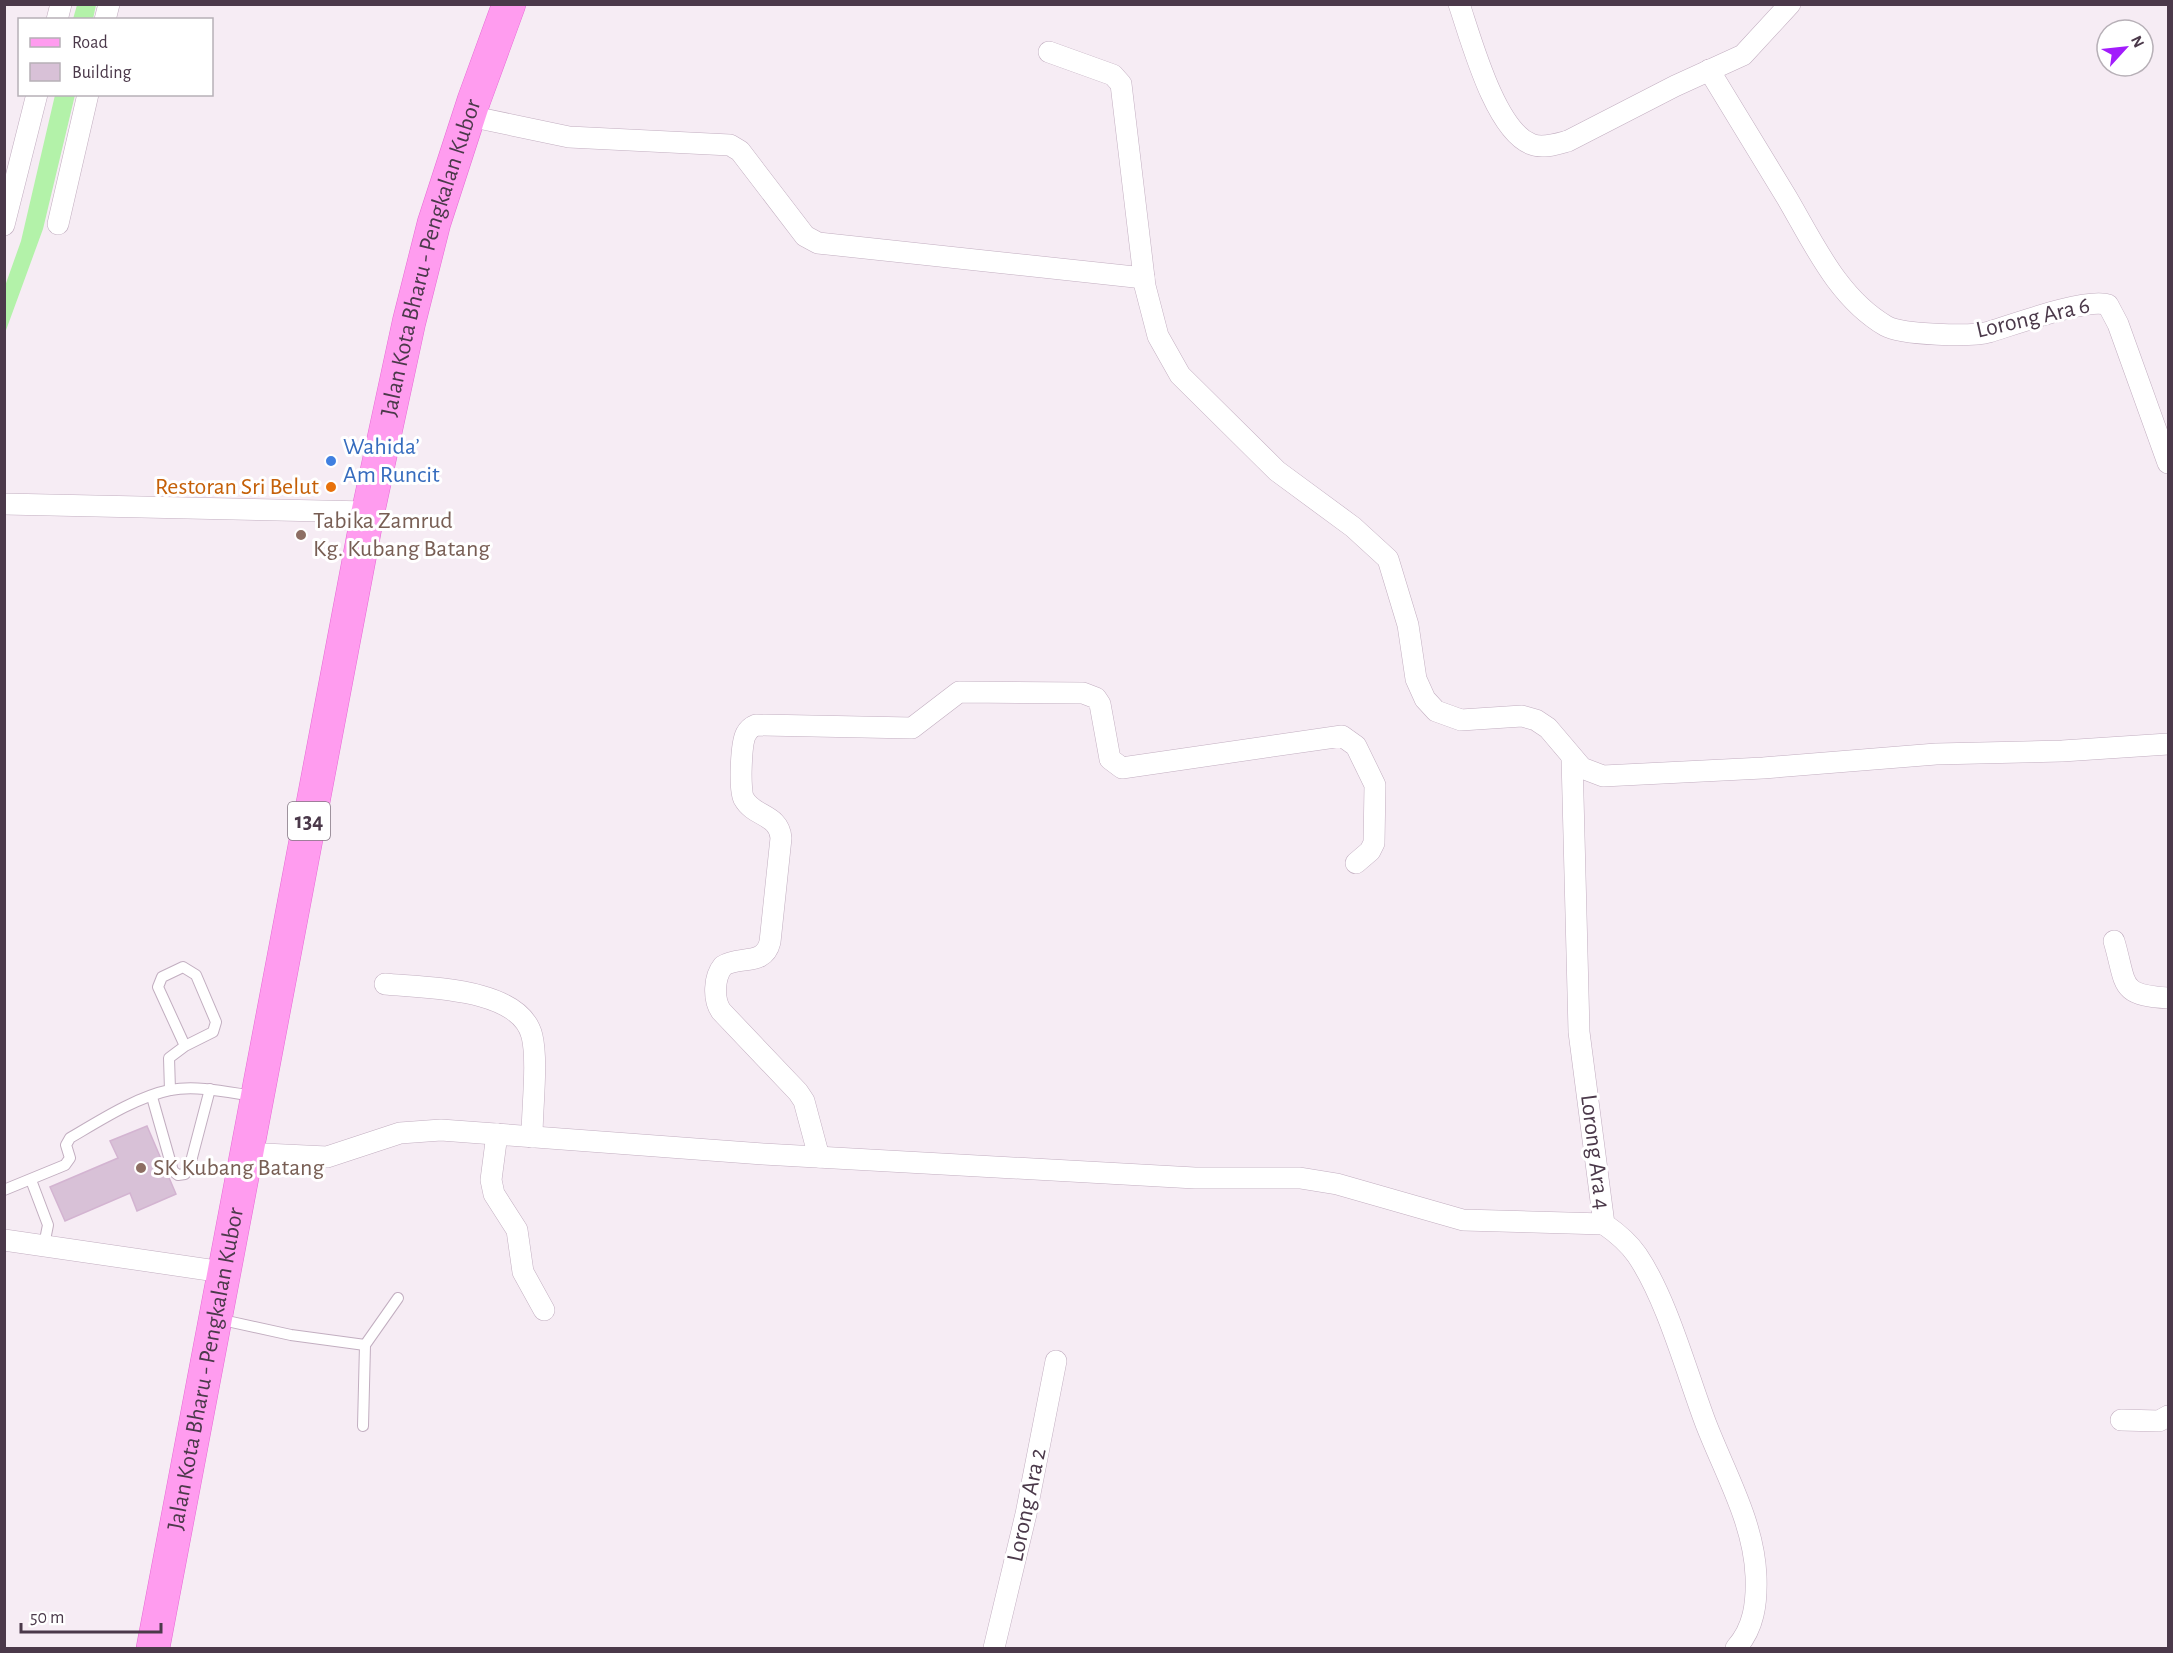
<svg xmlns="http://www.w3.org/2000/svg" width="2173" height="1653" font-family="'Alegreya Sans',sans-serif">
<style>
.water{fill:#b3f2a9}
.building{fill:#d8c1d7;stroke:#d3b4d1;stroke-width:1.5}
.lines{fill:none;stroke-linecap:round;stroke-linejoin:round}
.service-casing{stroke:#c2aec0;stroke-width:12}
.minor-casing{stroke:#c2aec0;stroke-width:22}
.primary-casing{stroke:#e669d4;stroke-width:34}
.service{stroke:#fff;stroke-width:10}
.minor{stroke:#fff;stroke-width:21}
.primary{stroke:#ff9cef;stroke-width:33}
.shop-dot{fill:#3f7fe0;stroke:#fff;stroke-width:2}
.food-dot{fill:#e8710a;stroke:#fff;stroke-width:2}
.education-dot{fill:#8d6e63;stroke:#fff;stroke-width:2}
.labels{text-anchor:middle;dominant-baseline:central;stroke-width:6;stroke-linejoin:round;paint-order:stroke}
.shield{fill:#fff;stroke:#817480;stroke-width:1.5}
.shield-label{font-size:22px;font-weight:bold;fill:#4b394a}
.street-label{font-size:24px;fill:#4b394a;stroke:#fff}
.shop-label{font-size:24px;fill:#366cbe;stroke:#fff;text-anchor:start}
.food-label{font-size:24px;fill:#c56008;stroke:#fff;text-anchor:end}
.education-label{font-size:24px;fill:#785e54;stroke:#fff;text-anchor:start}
</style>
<rect width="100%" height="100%" fill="#f6ecf4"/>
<g class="water">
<path d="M77,5H96L93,19H73Z"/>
<path d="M55,95H75L43,229L5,333V286L21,241Z"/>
</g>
<path class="building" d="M147,1126L176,1194L137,1211L130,1193L65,1221L50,1187L118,1158L110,1141Z"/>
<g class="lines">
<defs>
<g id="service">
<path d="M170,1090L169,1058L185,1046L158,987L162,977L183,967L196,975L216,1022L213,1032L185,1046"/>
<path d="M152,1097L173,1171L178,1175L185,1174L189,1169L210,1089"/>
<path d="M31,1180L48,1225L44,1245"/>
<path d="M4,1190L65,1165L70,1158L66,1145L70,1138C99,1121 136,1097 170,1090C197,1085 227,1092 253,1096"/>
<path d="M218,1319L291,1335L365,1345"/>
<path d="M363,1426L365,1345L398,1298"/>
</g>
<g id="minor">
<path d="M1459,4C1471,39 1495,130 1531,144C1542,149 1557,144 1568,141L1675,86L1743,55L1790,4"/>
<path d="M57,20L61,4"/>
<path d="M105,20L109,4"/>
<path d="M1049,52L1113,75L1121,84L1145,286L1158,336L1180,375L1277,471L1353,527L1388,559L1408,625L1416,679L1425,699L1436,711L1461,720L1522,716L1536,720L1548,728L1582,768L1603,776L1763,768L1936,754L2062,751L2168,744"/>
<path d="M1709,70C1735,113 1761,156 1787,198C1814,244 1838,298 1886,326C1902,335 1972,337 1989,332C2012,325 2089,297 2108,305L2118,324L2168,463"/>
<path d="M469,116L569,137L730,145L740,151L805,236L818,243L1144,278"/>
<path d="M58,224L88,94"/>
<path d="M4,225L37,94"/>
<path d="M4,504L368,512"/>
<path d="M1572,757L1579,1032L1604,1224C1617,1233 1628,1242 1637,1255C1667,1299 1687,1374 1706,1424C1725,1473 1754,1523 1756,1576C1757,1603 1754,1628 1736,1648"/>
<path d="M2114,941C2127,985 2118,995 2168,998"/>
<path d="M385,984C425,988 520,987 532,1036C538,1061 532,1109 532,1137"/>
<path d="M497,1134L491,1180L494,1194L517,1230L523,1272L544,1310"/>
<path d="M246,1153L327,1157L400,1133L441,1130L763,1154L1195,1178H1300L1337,1184L1463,1220L1604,1224"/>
<path d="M819,1157L804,1101L798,1092L721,1011C713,999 714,977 723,966C739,955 764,967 770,942L781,838C779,814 754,817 744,799C739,791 741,743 746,734C748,730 751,727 756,725L912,728L959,692L1083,693L1096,698L1100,704L1110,759L1122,768L1342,736L1356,746L1375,785L1374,843L1370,851L1356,863"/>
<path d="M4,1240L223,1272"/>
<path d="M2121,1420L2159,1421L2168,1416"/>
<path d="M994,1648L1026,1514L1056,1361"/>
</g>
<g id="primary">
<path id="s1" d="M153,1648L368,512L409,322L434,223L474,100L509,4"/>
</g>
</defs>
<use href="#service" class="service-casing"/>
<use href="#minor" class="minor-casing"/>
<use href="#primary" class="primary-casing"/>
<use href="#service" class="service"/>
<use href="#minor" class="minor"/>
<use href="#primary" class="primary"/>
</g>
<circle class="shop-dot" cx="331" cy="461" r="6"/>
<circle class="food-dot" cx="331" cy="487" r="6"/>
<g class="education-dot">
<circle cx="301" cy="535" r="6"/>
<circle cx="141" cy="1168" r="6"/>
</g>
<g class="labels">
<rect class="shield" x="288" y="802" width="42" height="38" rx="4.5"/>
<g class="shield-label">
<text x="309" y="821">134</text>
</g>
<g class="street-label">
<text stroke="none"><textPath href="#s1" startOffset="1418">Jalan Kota Bharu - Pengkalan Kubor</textPath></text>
<text transform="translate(2033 318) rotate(-13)">Lorong Ara 6</text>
<text transform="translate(1595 1152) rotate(83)">Lorong Ara 4</text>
<text stroke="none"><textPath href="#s1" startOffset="284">Jalan Kota Bharu - Pengkalan Kubor</textPath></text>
<text transform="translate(1027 1505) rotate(-78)">Lorong Ara 2</text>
</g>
<g class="shop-label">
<text x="343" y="447">Wahida’<tspan x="343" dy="28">Am Runcit</tspan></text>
</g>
<g class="food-label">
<text x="319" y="487">Restoran Sri Belut</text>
</g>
<g class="education-label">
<text x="313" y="521">Tabika Zamrud<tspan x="313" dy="28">Kg. Kubang Batang</tspan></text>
<text x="153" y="1168">SK Kubang Batang</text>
</g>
</g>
<rect width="2173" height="1653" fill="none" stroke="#4b394a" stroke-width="12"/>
<rect x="18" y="18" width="195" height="78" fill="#ffffff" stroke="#b7b0b7" stroke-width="1.5"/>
<rect x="30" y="38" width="30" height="9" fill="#ff9cef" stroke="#b7b0b7" stroke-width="1.5"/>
<text x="72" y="48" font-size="18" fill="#4b394a">Road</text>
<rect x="30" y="63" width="30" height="18" fill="#d8c1d7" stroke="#b7b0b7" stroke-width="1.5"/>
<text x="72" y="78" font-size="18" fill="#4b394a">Building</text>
<g transform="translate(2125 48) rotate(63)"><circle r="28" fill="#ffffff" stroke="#b7b0b7" stroke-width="1.5"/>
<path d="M0-4.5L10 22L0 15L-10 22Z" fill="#a21cfc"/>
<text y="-9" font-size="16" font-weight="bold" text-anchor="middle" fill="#4b394a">N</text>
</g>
<path d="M21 1623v9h140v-9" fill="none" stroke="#4b394a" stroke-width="3"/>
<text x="30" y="1623" font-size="18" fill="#4b394a" stroke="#ffffff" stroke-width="4.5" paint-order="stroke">50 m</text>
</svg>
